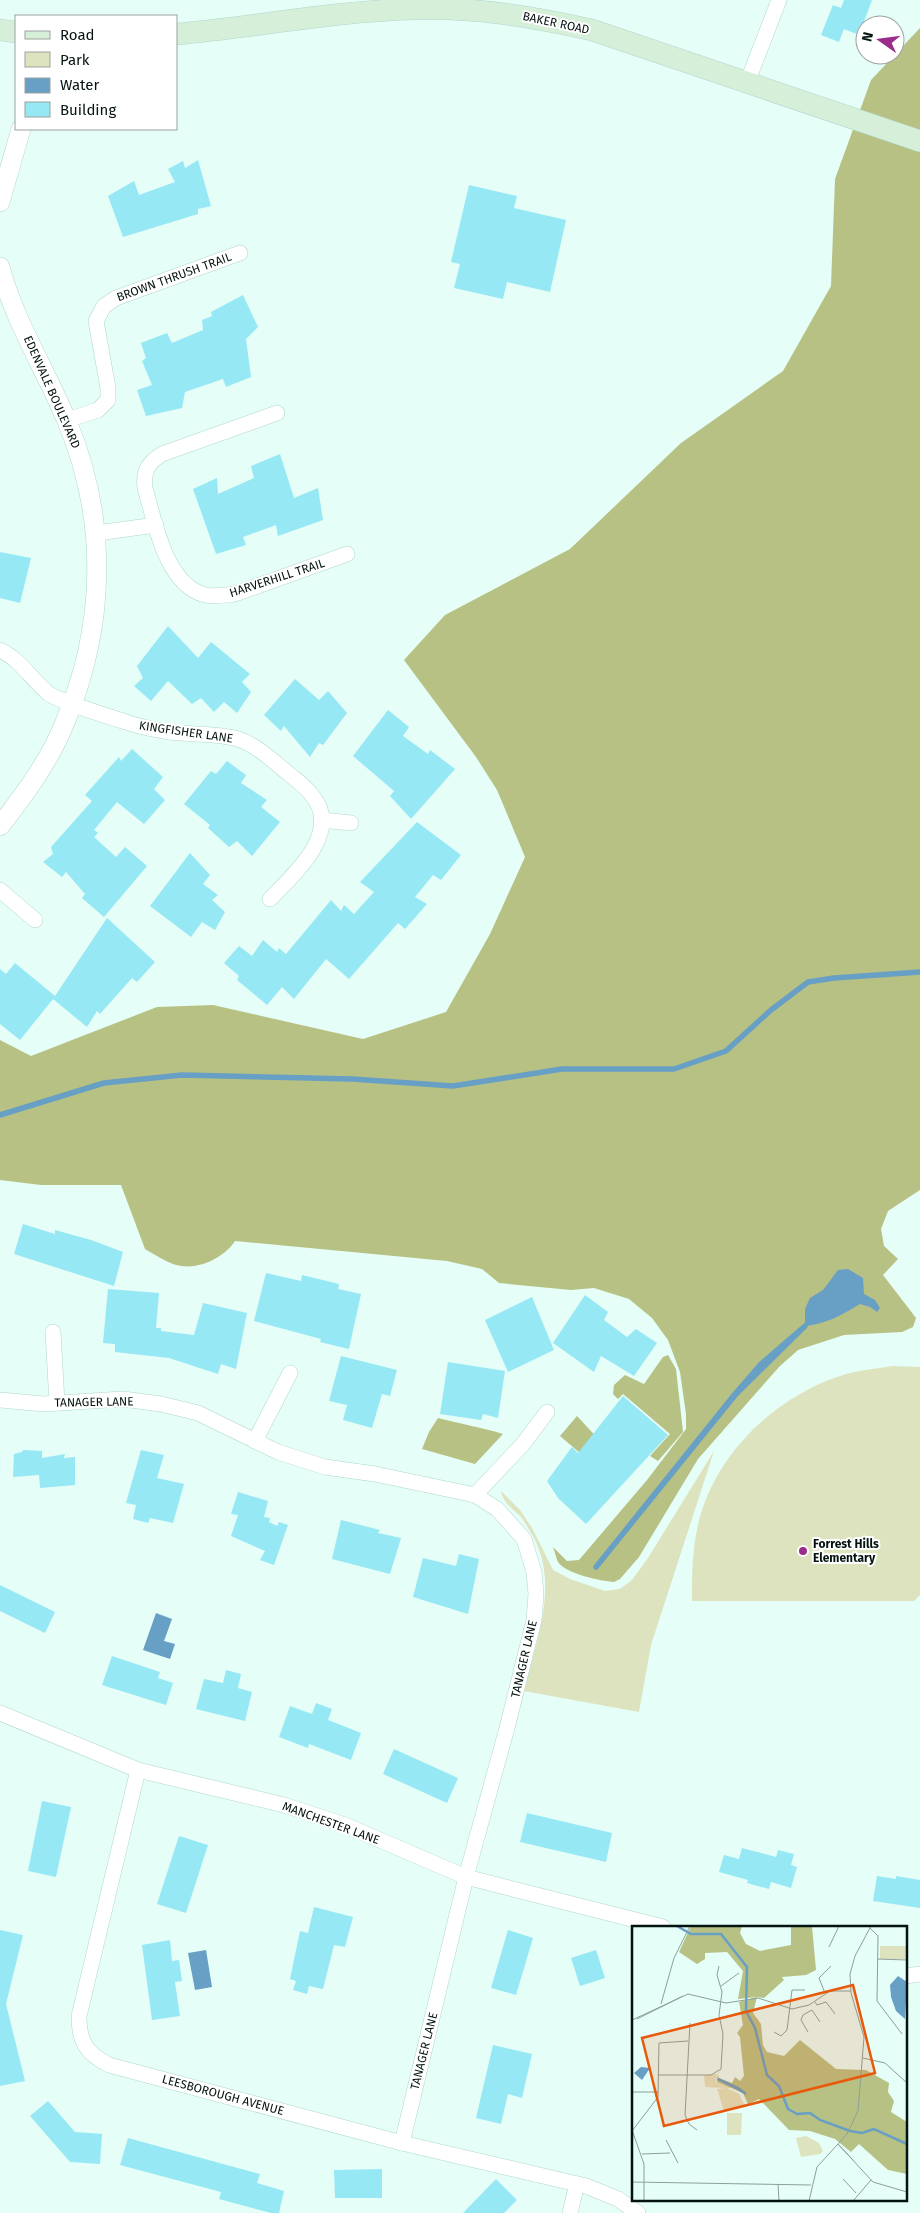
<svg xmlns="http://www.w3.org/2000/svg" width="920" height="2213" font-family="'Fira Sans',sans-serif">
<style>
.green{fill:#dde3be}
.forest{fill:#b8c184}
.water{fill:#679fc5}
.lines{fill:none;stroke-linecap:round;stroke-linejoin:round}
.stream{stroke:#679fc5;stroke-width:5.5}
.building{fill:#96e8f5}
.minor-casing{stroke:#afd7cd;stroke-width:16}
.tertiary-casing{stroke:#afd7cd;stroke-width:20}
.secondary-casing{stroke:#afd7cd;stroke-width:22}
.minor{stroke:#fff;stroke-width:15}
.tertiary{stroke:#fff;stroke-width:19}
.secondary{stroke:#d6efd9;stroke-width:21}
.poi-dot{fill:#9a2c8c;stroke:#fff;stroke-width:2}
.labels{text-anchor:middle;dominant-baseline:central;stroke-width:4;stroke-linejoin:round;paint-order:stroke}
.street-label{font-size:12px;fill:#051310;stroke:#fff}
.poi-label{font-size:12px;font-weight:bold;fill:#051310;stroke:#fff;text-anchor:start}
.inset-river{fill:none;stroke:#679fc5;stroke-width:2.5}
.inset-road{fill:none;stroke:#8ba09b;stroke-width:1}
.view{fill:#e8590c;fill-opacity:0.15;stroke:#e8590c;stroke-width:2.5}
.inset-edge{fill:none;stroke:#051310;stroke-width:2.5}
</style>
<rect width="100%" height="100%" fill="#e5fef7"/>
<g class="green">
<path d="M892,1366L920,1367V1595L914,1601H692C692,1575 692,1550 698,1525C714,1454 776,1396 843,1375C859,1370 876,1369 892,1366Z"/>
<path d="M714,1451L651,1645L639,1712L524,1691C536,1642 559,1586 534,1538C530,1531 526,1524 522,1518C514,1510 503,1503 501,1491L520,1510L532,1528L553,1570L570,1579L605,1591L620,1589L632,1580L648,1558Z"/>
</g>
<g class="forest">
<path d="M920,28V1190L888,1211L881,1229L884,1246L898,1259L883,1275L916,1318L913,1327L902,1332L844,1335L798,1350L779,1367L698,1459L639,1557L620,1579L614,1582C601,1581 566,1574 558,1562C556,1558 555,1552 553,1547L567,1561L579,1560L647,1480L686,1429V1414L680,1372L668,1340L652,1318L629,1299L594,1288L571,1290L499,1283L482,1269L447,1261L235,1241C223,1259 195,1272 173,1264C163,1260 154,1254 145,1249L121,1185H41L0,1180V1040L31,1056L157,1007L213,1005L363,1039L446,1012L490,934L525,857L497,790L476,757L404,660L445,615L570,549L681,443L783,371L831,286L835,179L871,80Z"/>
<path d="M668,1355L676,1369L683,1432L658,1461L650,1456L670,1434L623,1394L618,1399L613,1394L614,1385L625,1375L644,1384L663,1357Z"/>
<path d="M577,1416L602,1443L587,1459L560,1436Z"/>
<path d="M438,1418C460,1424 481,1427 503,1434L475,1464L422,1449L429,1432Z"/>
</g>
<g class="water">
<path d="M848,1269L863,1278L864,1294L875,1300L880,1308L877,1312L870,1307L860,1304C842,1315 826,1324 805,1326V1309L810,1298L823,1290L838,1270Z"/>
<path d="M156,1613L172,1619L164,1641L175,1644L170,1659L143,1650Z"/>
<path d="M206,1950L212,1987L195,1990L188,1953Z"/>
</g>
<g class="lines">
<g class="stream">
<path d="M0,1115L104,1083L182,1075L352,1079L453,1086L562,1069H674L726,1051L771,1010L808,982L834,978L920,972"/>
<path d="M805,1326L736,1394L596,1567L735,1394L761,1364Z"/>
</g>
</g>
<g class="building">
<path d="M844,0H872L859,35L844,29L839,42L821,35L833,5L841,8Z"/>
<path d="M198,160L211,206L198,209V214L123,237L108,196L134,181L139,195L175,182L168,169L183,161L185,168Z"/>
<path d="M469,185L517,196L514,208L566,220L550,292L507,282L503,299L454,288L460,264L451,262Z"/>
<path d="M243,295L258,327L246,339L251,377L226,387L223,379L185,392L182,408L146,416L137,390L152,385L142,361L146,358L141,343L167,333L172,343L203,330L202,320L212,316L211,312Z"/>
<path d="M280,454L294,498L318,488L323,520L278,536L276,525L243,537L246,545L216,554L193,489L217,478L218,494L254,478L251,466Z"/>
<path d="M0,552L31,558L20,603L0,598Z"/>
<path d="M168,626L198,658L211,642L250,674L242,682L251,692L237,713L224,702L214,712L201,698L192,704L168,681L151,701L134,686L143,678L137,666Z"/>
<path d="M295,679L319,700L328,691L347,713L323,745L319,743L310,757L284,726L281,731L264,715Z"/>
<path d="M388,710L409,727L403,736L428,754L430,750L455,769L411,819L390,796L394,791L353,756Z"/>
<path d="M132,749L163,777L154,789L165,800L144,824L117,802L94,830L98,833L94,837L116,857L125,847L147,866L104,917L82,898L85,894L66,872L62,877L43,862L53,854L51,847L92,801L85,795L119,757L121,761Z"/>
<path d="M227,761L246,775L241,783L267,800L261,807L280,822L252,856L237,841L229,847L208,828L210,825L184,804L211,771L216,774Z"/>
<path d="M417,822L461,855L441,880L433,875L415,897L427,904L405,929L398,923L349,979L326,959L294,999L282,987L267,1005L237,980L239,976L224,963L239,946L252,956L263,940L277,952L279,948L286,954L331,900L341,911L344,905L354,914L374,892L360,882Z"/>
<path d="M190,853L210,875L203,884L218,895L212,900L225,912L215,930L202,922L191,937L150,906Z"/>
<path d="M107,918L155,962L137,982L132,978L100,1014L97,1011L87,1027L53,999L20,1040L0,1024V969L6,974L15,963L55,996Z"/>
<path d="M23,1224L55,1234V1230L91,1240L123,1252L114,1286L14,1254Z"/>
<path d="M266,1273L301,1281L302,1275L339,1284L338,1289L361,1294L349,1349L320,1342L321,1339L254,1321Z"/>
<path d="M108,1289L159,1293L156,1328H161V1331L194,1335L203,1303L247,1313L236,1369L221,1364L218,1374L169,1358L115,1352V1344L103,1343Z"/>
<path d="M585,1295L608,1312L604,1320L627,1337L636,1329L657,1343L634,1376L601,1356L594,1372L553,1343Z"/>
<path d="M532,1297L554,1350L508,1372L485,1320Z"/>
<path d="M341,1356L397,1370L390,1396L382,1394L372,1428L343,1420L347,1405L329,1401Z"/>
<path d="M448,1362L505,1371L498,1418L483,1414L481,1420L440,1414Z"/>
<path d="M623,1396L668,1435L586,1524L558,1498L547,1481L572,1447L578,1453Z"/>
<path d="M23,1450L42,1451V1458L65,1454L64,1458L75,1457V1485L40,1488L39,1475L13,1477L14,1454L22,1452Z"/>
<path d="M141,1450L164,1455L157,1478L184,1484L173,1523L150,1518L148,1523L133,1519L136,1505L126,1503Z"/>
<path d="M238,1492L268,1501L264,1517L270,1518L269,1522L277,1526L279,1522L288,1525L274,1565L260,1560L265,1551L231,1536L238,1515L231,1514Z"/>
<path d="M341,1520L380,1530L378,1533L401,1538L390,1574L332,1559Z"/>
<path d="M459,1554L479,1559L468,1614L413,1597L423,1558L456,1566Z"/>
<path d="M0,1585L55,1612L45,1633L0,1611Z"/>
<path d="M112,1656L160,1672L158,1678L173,1683L166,1705L102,1685Z"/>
<path d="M226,1670L241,1674L238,1688L252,1692L245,1721L196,1709L204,1679L223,1683Z"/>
<path d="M316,1703L332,1709L328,1720L361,1733L351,1760L309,1744L308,1748L279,1737L290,1706L312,1714Z"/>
<path d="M394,1749L458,1778L447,1803L383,1774Z"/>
<path d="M42,1801L71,1807L56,1877L28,1871Z"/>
<path d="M527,1813L612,1833L606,1862L520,1842Z"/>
<path d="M179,1836L208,1845L186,1913L157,1904Z"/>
<path d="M742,1848L776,1857L778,1850L794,1854L791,1865L797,1867L791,1888L771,1882L769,1889L747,1883L748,1880L719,1872L724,1855L739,1859Z"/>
<path d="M877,1876L896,1879V1876L920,1880V1908L873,1901Z"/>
<path d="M314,1907L353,1917L345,1947L334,1945L323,1989L309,1986L307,1994L293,1990L296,1981L290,1979L300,1931L308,1933Z"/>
<path d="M0,1930L23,1935L6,2004L25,2081L0,2086Z"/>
<path d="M508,1930L533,1938L516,1995L491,1988Z"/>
<path d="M170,1940L172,1961L179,1960L182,1981L175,1982L180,2016L152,2020L142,1945Z"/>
<path d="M596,1950L605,1978L580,1986L571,1958Z"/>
<path d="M493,2045L532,2054L522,2098L508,2094L501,2124L476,2118Z"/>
<path d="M48,2101L75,2132L102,2134L100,2164L70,2162L30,2116Z"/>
<path d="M128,2138L260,2174L257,2183L284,2191L279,2213H271L219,2199L221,2192L120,2165Z"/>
<path d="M382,2169V2198H335L334,2170Z"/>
<path d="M496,2179L517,2200L504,2213H463Z"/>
</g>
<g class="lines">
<defs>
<g id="minor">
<path d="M747,83L779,0"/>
<path d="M277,413L162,454C148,463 143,471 145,488C155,522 165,584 205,595C215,597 225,595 235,594L347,554"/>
<path d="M67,420L98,410L108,400V388L96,321L104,306L116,298L240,253"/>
<path d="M97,533L156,525"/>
<path d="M0,650C20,659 31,679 48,693C56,700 113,718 126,722C140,727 156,730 170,732C192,735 217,733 238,739C257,745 274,762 289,774C296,780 305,786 311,794C344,831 294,874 270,899"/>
<path d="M321,820L351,823"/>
<path d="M0,890L35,920"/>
<path d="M53,1332L57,1403"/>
<path d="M0,1400L44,1404L123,1399L161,1404L198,1413L278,1452L325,1467L375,1474L475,1495L497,1509L524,1539L534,1572L536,1594L534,1620L507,1728L466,1877L402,2143"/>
<path d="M255,1441L290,1373"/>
<path d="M475,1495L523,1444L547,1412"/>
<path d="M0,1713L138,1770L284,1805L345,1825L466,1877L663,1927"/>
<path d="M138,1770L79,2016C79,2042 86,2053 109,2065L402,2143L586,2186L618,2199L638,2213"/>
<path d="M906,1976L920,1974"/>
<path d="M570,2213L577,2184"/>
</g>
<g id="tertiary">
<path d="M0,202L21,129"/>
<path d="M0,267C14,320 45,369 66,419C109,520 106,628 63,727C48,763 24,795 0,826"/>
</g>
<g id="secondary">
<path d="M0,30L16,32"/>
<path d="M176,34C256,27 335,11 415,9C475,7 534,17 592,30L920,141"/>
</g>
</defs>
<use href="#minor" class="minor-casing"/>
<use href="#tertiary" class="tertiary-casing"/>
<use href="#secondary" class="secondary-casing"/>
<use href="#minor" class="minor"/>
<use href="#tertiary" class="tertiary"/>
<use href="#secondary" class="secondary"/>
</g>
<circle class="poi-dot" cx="803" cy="1551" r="5"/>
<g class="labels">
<g class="street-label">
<text transform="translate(556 23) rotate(12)">BAKER ROAD</text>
<text transform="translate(174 277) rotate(-20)">BROWN THRUSH TRAIL</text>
<text transform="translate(52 392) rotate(66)">EDENVALE BOULEVARD</text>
<text transform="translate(277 578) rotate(-18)">HARVERHILL TRAIL</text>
<text transform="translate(186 732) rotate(8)">KINGFISHER LANE</text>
<text transform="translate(94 1402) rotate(-1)">TANAGER LANE</text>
<text transform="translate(524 1659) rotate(-77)">TANAGER LANE</text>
<text transform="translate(331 1823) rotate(20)">MANCHESTER LANE</text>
<text transform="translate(424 2051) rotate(-76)">TANAGER LANE</text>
<text transform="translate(223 2095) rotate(15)">LEESBOROUGH AVENUE</text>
</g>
<g class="poi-label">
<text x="813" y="1544">Forrest Hills<tspan x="813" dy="14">Elementary</tspan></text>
</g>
</g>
<g transform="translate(632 1926)">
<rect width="275" height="275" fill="#e5fef7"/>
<path d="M248,20H275V33H248ZM91,142L88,146L85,149L84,156L100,162H95L107,168L113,180L92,185L85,163L93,162L73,161L72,149L85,148ZM95,187H110L109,209H95ZM174,210L187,217L191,225L188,228L169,231L164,212Z" fill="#dde3be"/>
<path d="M59,0H110L108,7L114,18L128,25L159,19V0H180L184,44L174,49L150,51L152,54L132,72L125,71L121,87L129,98L131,119L135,126L152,130L168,114L204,143L234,144L257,157L256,166L262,175L259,186L275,196V248L256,244L227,218L219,226L203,213L178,205L157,204L127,173L116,178L111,167L85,156V151L87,149L86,152L100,157L103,151L108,155L112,150L108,111L105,107L111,99L107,76L125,71L106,73L111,45L95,26L73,27V33L65,38L47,26Z" fill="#b8c184"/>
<path d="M266,50L275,56L273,93L264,85L259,71L258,59ZM9,141L18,142L10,154L2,147Z" fill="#679fc5"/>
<path class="inset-river" d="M45,0L59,8H89L115,41L114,85L123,102L135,149L147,160L156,183L165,188L178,187L188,194L218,205L230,207L242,203L275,218M86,153L106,162L114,168L106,163Z"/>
<path class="inset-road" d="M238,2L246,10L245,75L270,108M197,21L207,0M245,33L275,34M89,60L107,47M193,67L187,52L199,40M183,76L185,79L194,76L203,88M29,78L42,32L58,0M5,93L51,70M0,94L56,68L94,77L126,72L160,83L177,79L198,65H219M58,97L53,189L57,198L65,204M142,106L149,110L155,104L160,64H173M176,106L169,94L171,89L180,84L188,96M231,132L253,137L275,157M26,149H79L89,143L91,108L87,89L90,66L85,49L87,40M0,166H27M0,204L12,238V275M0,205L26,171L27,117L56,115M34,214L46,237M206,218L241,256L275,266M206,218L221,234M10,228L38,227M211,253L224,267M0,256L179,259M146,258L147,275M177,275L185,241L215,208L226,185L232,111L219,67L218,48L223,30L239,0M221,275L239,254"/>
<path class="view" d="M221,59L243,147L32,200L10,112Z"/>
<rect width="275" height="275" class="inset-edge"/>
</g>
<rect x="15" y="15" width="162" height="115" fill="#ffffff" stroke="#9ba19f"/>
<rect x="25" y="31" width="25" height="8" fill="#d6efd9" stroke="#9ba19f"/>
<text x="60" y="40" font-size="15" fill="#051310">Road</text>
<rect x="25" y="52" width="25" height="15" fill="#dde3be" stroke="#9ba19f"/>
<text x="60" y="65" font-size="15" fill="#051310">Park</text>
<rect x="25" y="78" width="25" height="15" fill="#679fc5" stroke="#9ba19f"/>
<text x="60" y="90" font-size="15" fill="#051310">Water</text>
<rect x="25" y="102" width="25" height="15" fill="#96e8f5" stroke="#9ba19f"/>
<text x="60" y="115" font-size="15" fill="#051310">Building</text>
<g transform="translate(880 40) rotate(284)"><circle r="24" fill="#ffffff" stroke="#9ba19f"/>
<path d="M0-4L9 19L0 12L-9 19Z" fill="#9a2c8c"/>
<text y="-8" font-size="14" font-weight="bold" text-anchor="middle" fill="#051310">N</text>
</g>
</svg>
